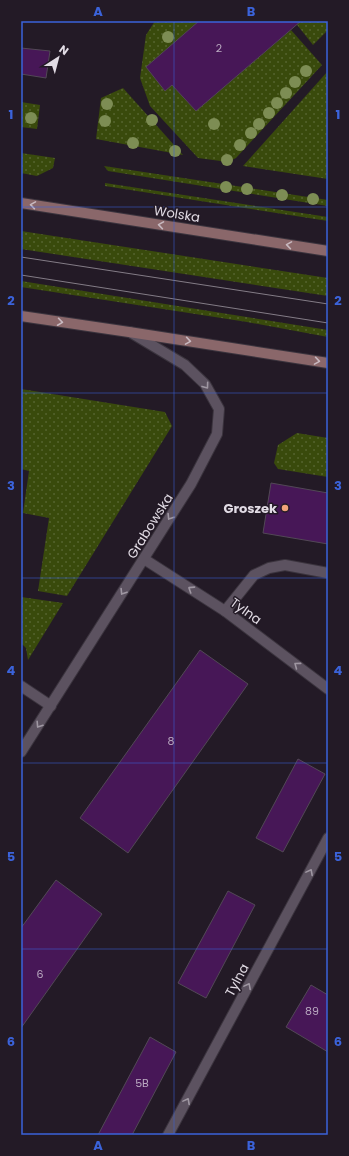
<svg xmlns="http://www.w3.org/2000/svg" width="349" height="1156" font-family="Poppins,sans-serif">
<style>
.grass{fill:url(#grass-dots)}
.building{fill:#471757;stroke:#524856}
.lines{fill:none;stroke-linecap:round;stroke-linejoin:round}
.lane-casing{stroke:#3b343e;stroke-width:12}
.street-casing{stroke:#3b343e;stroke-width:12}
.secondary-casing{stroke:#3b343e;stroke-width:12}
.lane{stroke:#5c5260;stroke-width:10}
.street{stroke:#5c5260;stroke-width:10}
.secondary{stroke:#8a676a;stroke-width:10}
.tram{stroke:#837c86;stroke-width:1}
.tree{fill:#7d8d54}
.oneway{stroke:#c8b9c0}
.oneway2{stroke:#9f97a2}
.grid{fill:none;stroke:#3b63da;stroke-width:1;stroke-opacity:0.55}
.poi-dot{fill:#f0a279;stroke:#231a26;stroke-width:1.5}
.labels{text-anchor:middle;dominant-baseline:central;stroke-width:3;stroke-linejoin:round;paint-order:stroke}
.number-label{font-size:11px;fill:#bbabc2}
.street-label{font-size:13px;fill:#e2dce5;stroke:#231a26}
.poi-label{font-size:13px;font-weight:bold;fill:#e2dce5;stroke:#231a26;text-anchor:end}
.neatline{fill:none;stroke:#3b63da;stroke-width:1.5}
.grid-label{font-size:13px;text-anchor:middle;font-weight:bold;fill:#3b63da}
</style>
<defs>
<pattern id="grass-dots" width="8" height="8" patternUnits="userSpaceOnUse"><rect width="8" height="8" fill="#394a0c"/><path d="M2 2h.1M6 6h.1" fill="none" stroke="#55642f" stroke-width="1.8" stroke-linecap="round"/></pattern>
</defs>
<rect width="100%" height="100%" fill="#231a26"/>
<g class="grass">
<path d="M155,21H199L146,67L165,91L172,85L196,111L291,30L322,65L236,158L228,162L198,158L150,106L140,78L146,35Z"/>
<path d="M294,21H328V30L313,45Z"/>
<path d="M328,71V179L243,166Z"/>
<path d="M123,88L183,155L96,139L101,98Z"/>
<path d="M21,102L40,105L37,129L21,127Z"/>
<path d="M21,153L55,158L53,168L37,176L21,173Z"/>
<path d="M104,166L328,200V206L108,171Z"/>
<path d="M105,183L328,217V221L105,186Z"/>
<path d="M21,231L328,278V296L21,249Z"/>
<path d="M21,281L328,330V337L247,322L21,287Z"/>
<path d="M21,389L165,412L172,426L67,596L38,591L49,518L23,513L29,471L21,469Z"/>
<path d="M297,433L328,438V477L278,469L274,463L278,445Z"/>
<path d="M21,597L63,603L28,660L26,648L21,643Z"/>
</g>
<g class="building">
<path d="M199,21H301L196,111L172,85L165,91L146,67Z"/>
<path d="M21,48L50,51L46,78L21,74Z"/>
<path d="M271,483L328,493V544L263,533Z"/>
<path d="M200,650L248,684L128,853L80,818Z"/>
<path d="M298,759L325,774L283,852L256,838Z"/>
<path d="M56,880L102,914L21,1028V928Z"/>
<path d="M228,891L255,905L206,998L178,983Z"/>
<path d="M311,985L328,995V1052L286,1027Z"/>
<path d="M150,1037L176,1052L132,1135H98Z"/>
</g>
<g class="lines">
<defs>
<g id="lane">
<path d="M225,611L254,575L269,568L285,565L328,573"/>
<path d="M21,686L51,706"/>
</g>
<g id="street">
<path d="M144,559L225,611L328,689"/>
<path d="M21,752L191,484L217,434L219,409L205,384L185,365L130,332"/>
<path d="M168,1135L328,838"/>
</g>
<g id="secondary">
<path d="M21,203L328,251"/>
<path d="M21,316L129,332L328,363"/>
</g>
</defs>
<use href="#lane" class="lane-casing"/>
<use href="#street" class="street-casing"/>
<use href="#secondary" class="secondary-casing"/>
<use href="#lane" class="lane"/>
<use href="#street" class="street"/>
<use href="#secondary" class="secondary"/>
<g class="tram">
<path d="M21,257L328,304"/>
<path d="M21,275L328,323"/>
</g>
</g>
<g class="tree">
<circle cx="168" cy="37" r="6"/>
<circle cx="306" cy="71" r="6"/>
<circle cx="295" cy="82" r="6"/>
<circle cx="286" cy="93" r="6"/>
<circle cx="277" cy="103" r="6"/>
<circle cx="107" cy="104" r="6"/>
<circle cx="269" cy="113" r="6"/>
<circle cx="31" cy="118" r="6"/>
<circle cx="152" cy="120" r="6"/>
<circle cx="105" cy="121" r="6"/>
<circle cx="214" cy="124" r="6"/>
<circle cx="259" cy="124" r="6"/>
<circle cx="251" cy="133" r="6"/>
<circle cx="133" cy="143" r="6"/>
<circle cx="240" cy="145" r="6"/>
<circle cx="175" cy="151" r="6"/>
<circle cx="227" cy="160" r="6"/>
<circle cx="226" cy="187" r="6"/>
<circle cx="247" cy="189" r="6"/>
<circle cx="282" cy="195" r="6"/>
<circle cx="313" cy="199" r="6"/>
</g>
<defs><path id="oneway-chevron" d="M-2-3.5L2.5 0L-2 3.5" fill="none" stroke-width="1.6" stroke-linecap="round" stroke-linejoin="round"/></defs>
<g class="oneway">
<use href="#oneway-chevron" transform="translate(33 205) rotate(-171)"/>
<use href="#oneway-chevron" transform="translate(161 225) rotate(-171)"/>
<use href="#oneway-chevron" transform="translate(289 245) rotate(-171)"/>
<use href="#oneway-chevron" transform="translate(60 322) rotate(8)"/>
<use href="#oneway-chevron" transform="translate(188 341) rotate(9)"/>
<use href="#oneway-chevron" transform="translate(317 361) rotate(9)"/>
</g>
<g class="oneway2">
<use href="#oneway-chevron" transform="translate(206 386) rotate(54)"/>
<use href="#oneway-chevron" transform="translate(170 517) rotate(122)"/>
<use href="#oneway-chevron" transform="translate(191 589) rotate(-147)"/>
<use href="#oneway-chevron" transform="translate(123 592) rotate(122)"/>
<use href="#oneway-chevron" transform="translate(297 665) rotate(-143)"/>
<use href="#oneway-chevron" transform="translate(39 725) rotate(123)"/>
<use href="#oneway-chevron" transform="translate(310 872) rotate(-62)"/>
<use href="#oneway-chevron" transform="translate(248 986) rotate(-62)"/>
<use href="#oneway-chevron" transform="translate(187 1101) rotate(-62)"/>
</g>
<path class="grid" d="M174,21V1135M21,207H328M21,393H328M21,578H328M21,763H328M21,949H328"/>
<circle class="poi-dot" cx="285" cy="508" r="4"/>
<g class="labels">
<g class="number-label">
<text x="219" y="48">2</text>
<text x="171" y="741">8</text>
<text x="40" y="974">6</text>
<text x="312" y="1011">89</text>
<text x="142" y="1083">5B</text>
</g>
<g class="street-label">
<text transform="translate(177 214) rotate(9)">Wolska</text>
<text transform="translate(150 526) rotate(-58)">Grabowska</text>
<text transform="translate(246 611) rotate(36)">Tylna</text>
<text transform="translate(237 980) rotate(-62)">Tylna</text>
</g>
<g class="poi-label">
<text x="277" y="508">Groszek</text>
</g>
</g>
<rect width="349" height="1156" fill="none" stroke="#231a26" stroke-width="44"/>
<g transform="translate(58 58) rotate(36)" stroke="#231a26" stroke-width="3" paint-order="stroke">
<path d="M0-3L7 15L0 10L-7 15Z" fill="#e2dce5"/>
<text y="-6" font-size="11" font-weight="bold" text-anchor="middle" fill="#e2dce5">N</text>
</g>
<rect x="22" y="22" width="305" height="1112" class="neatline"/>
<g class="grid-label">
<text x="98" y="16">A</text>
<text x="251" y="16">B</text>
<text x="11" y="119">1</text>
<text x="338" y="119">1</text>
<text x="11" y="305">2</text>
<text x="338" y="305">2</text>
<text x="11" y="490">3</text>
<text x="338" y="490">3</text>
<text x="11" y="675">4</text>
<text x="338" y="675">4</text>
<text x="11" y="861">5</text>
<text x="338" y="861">5</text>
<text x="11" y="1046">6</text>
<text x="338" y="1046">6</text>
<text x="98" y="1150">A</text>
<text x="251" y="1150">B</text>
</g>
</svg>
